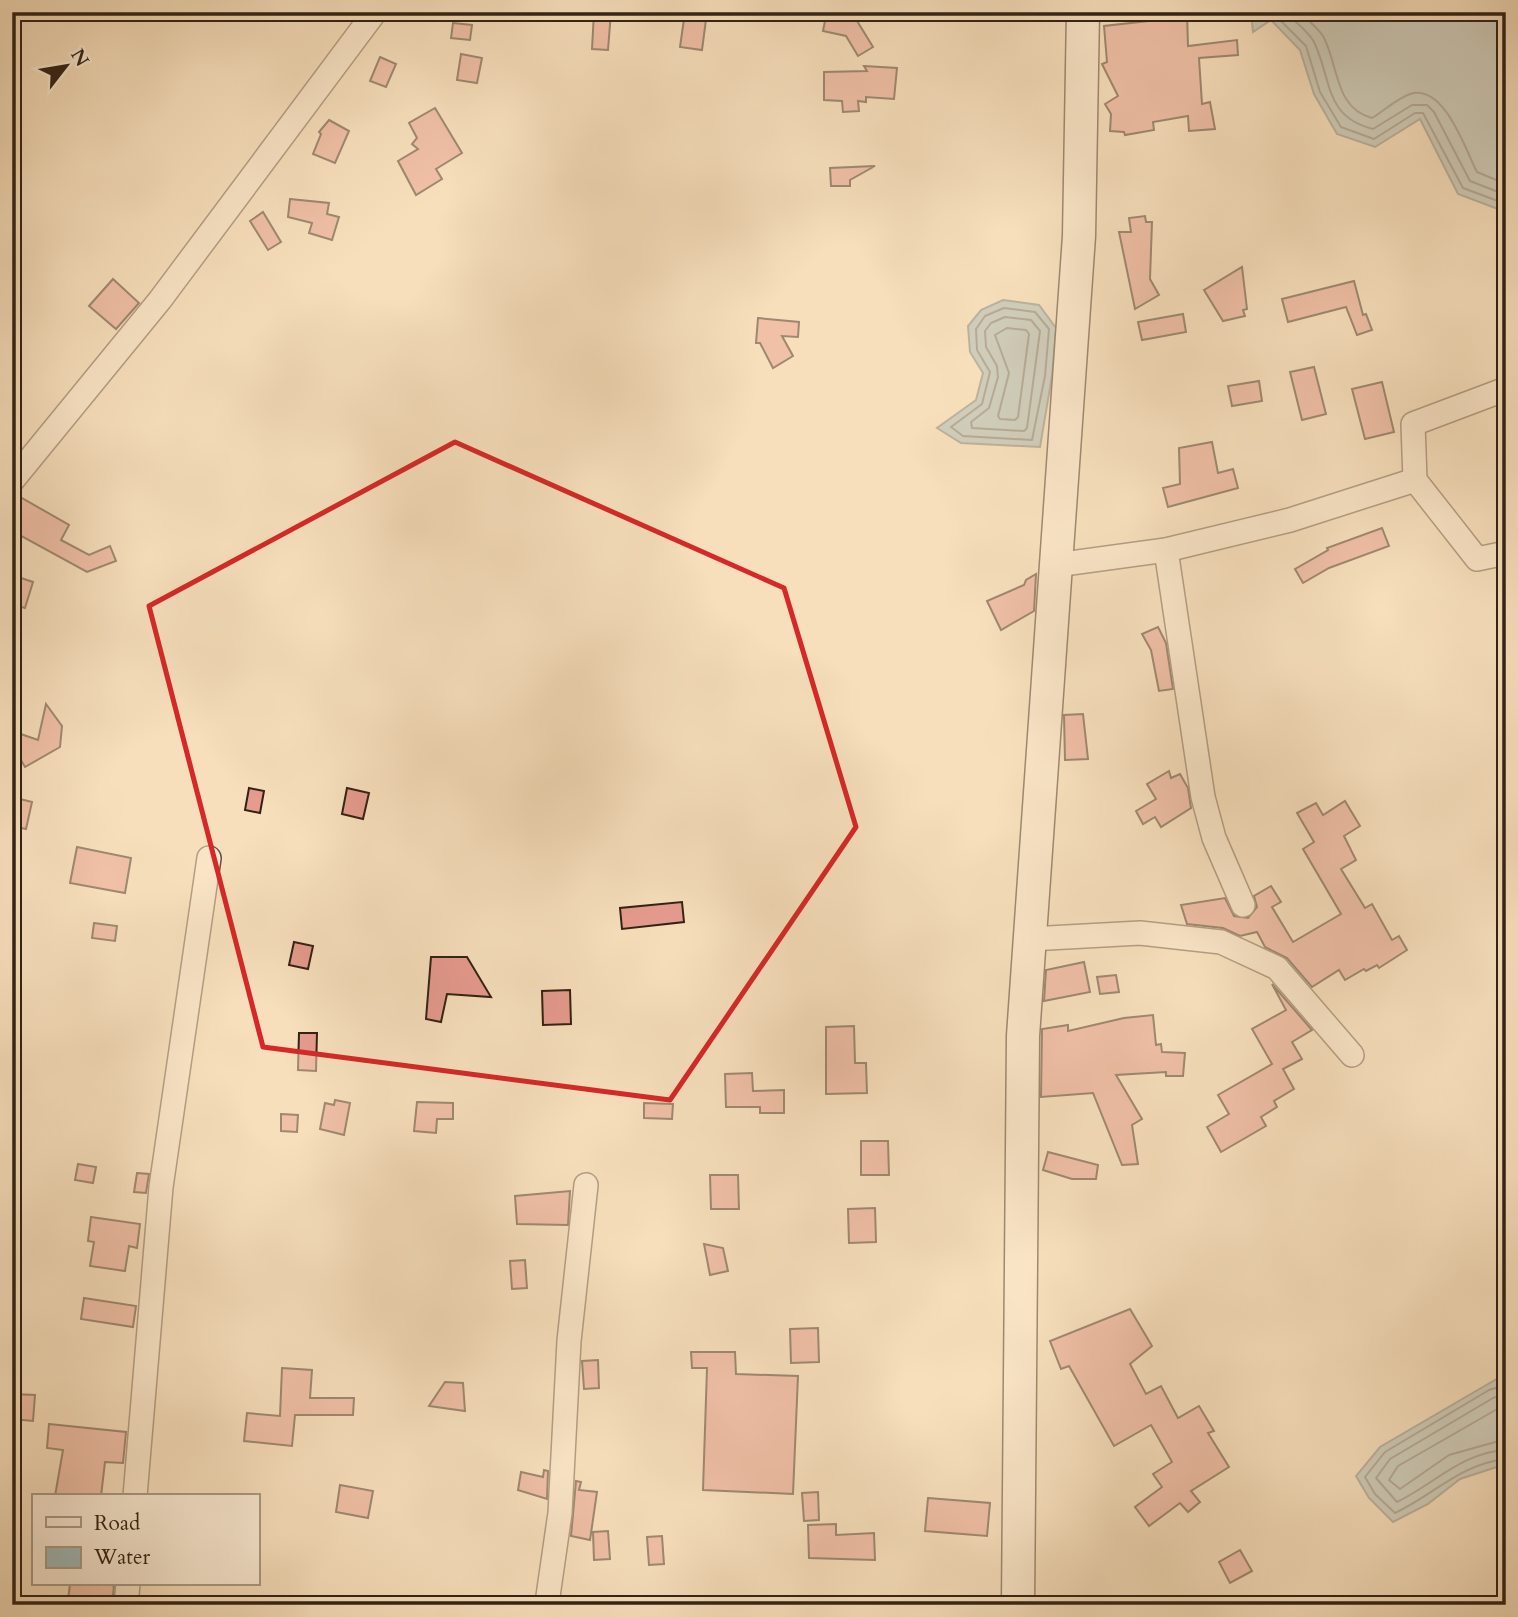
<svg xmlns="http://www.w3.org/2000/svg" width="1518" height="1617" font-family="Cardo,serif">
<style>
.water{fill:#a0baba;stroke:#747d78;stroke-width:2}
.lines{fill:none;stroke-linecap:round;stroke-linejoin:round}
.shore{stroke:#696e67;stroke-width:2}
.building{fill:#e69b8e;stroke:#322214;stroke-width:2}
.street-casing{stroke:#63513e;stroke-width:26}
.secondary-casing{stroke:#322214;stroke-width:35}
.street{stroke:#faead3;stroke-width:23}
.secondary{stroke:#faead3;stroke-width:32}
.marked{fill:none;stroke:#d62828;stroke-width:5;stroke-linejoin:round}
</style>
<rect width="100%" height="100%" fill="#f7dfbc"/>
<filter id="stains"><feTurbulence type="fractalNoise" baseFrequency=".00286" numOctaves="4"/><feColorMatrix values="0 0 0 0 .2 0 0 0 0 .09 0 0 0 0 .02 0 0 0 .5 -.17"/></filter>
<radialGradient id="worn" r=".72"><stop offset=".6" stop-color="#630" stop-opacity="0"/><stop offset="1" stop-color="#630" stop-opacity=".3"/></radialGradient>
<g class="water">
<path d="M1251,12H1506V212L1458,194L1420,119L1375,147L1337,134L1314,94L1300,50L1271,20L1253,32Z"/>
<path d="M1003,300L1039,305L1056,328L1052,376L1040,447L961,443L937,428L976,400L983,373L970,352L968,326L981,310Z"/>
<path d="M1500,1377L1506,1379V1464L1460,1479L1428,1504L1393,1522L1369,1498L1356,1476L1380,1447Z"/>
</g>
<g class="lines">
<g class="shore">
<path d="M1258,12L1261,17L1275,15L1306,46L1320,92L1341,127L1374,139L1415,113H1423L1463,188L1506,204"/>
<path d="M1285,12C1294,21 1310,32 1315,44C1332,82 1325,117 1373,129L1412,105H1427L1434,112L1470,181L1506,195"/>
<path d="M1300,12C1307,20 1317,27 1323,36C1339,65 1334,108 1372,118C1384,111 1396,99 1410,94C1444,83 1465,149 1477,172L1506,184"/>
<path d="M1004,308L1035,312L1049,329L1045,376L1032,440L963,436L951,427L982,404L990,372L977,350L976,329L985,316Z"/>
<path d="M1005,317L1031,320L1040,331L1027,428L1024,431L972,428L971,422L989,408L998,377L997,366L986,347L985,331L991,323Z"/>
<path d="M1007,328L1026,330L1029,334L1018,417L1015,420L1000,419L998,416L1009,373L995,335Z"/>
<path d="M1506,1385L1489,1390L1385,1452L1365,1477L1375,1494L1395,1513C1435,1494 1460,1464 1506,1459"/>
<path d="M1506,1394L1493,1398L1390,1459L1376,1478L1397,1502C1434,1484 1463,1452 1506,1450"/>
<path d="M1506,1404L1398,1466L1389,1480L1400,1489L1449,1455L1506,1439"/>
</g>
</g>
<g class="building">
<path d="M594,12H611L608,50L592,49Z"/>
<path d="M685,12H707L702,50L680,47Z"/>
<path d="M846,12L854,16L873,47L858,56L846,36L823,31L826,16L835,18Z"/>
<path d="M1148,12H1187L1188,46L1237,40L1238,55L1199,58L1202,104L1210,102L1215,129L1189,131L1188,116L1153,122L1154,130L1125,135L1124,132L1110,131L1111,114L1105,104L1118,96L1102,64L1107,62L1104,26L1148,21Z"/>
<path d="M453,23L472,25L470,40L451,38Z"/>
<path d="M461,54L482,58L477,83L457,80Z"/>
<path d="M380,57L396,64L386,87L370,81Z"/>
<path d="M864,66L897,68L894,99L866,97V102L858,101L859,111L843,112L842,101L824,100V72L867,71Z"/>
<path d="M435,108L462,153L436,169L442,179L416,195L398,161L418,149L412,144L417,138L409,123Z"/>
<path d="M329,120L349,131L335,163L313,154L321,134L319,132Z"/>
<path d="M875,166L850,180V186H831L830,168Z"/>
<path d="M290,199L329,203L327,214L339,217L332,240L309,233L312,223L288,217Z"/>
<path d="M263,212L281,242L268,250L250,221Z"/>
<path d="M1145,216L1146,222H1152L1150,279L1159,295L1135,309L1119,232H1131L1129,218Z"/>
<path d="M1242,267L1247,309L1243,310L1245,316L1223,321L1204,290Z"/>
<path d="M113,279L139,303L116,329L89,306Z"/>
<path d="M1354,281L1363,315L1366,314L1372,330L1357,335L1346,307L1288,322L1282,299Z"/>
<path d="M1183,314L1186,332L1142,340L1138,322Z"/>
<path d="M758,318L799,322L798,337L782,336L793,356L773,368L760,343H756Z"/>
<path d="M1314,367L1326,414L1302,420L1290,372Z"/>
<path d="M1259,381L1262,401L1232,406L1228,386Z"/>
<path d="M1382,382L1394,432L1365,439L1352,389Z"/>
<path d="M1212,442L1218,473L1233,469L1238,488L1168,507L1163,488L1180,484L1179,448Z"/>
<path d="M15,494L69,525L61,540L89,555L110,546L116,561L87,572L12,531V495Z"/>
<path d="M1382,528L1389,546L1329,568L1303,583L1295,569L1328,550L1327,548Z"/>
<path d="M1036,574L1034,611L1001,630L987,601L1024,585L1026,580Z"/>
<path d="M12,575L33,582L25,608L12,604Z"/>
<path d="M1158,627L1166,643L1173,689L1159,691L1151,650L1142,634Z"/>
<path d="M46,704L62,726L60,747L25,767L12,745V731L38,740Z"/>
<path d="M1083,714L1088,759L1065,760L1064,715Z"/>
<path d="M1169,771L1171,778L1180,774L1188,788L1191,808L1161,827L1155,817L1143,824L1136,811L1156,799L1147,784Z"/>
<path d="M249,788L264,791L260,813L245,810Z"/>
<path d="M347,788L369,793L363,819L342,814Z"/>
<path d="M12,797L32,802L26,829L12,826Z"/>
<path d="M1345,801L1360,826L1344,836L1356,860L1341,869L1365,908L1372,904L1392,940L1399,936L1407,950L1379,968L1377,965L1366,971L1364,969L1345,980L1339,970L1312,987L1287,958L1265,947L1257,932L1240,936L1223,928L1187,924L1181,905L1225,898L1234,916L1248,918L1257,907L1254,896L1271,886L1281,902L1272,907L1293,942L1341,914L1303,849L1314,842L1297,813L1316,803L1323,815Z"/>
<path d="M77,847L131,858L125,893L70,883Z"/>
<path d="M682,902L684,922L622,929L620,908Z"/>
<path d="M94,923L117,926L115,941L92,938Z"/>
<path d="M294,942L313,946L308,969L289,965Z"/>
<path d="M431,957H467L491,997L447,994L441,1022L426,1019Z"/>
<path d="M1084,962L1090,992L1044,1001L1046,970Z"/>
<path d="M1116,975L1119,992L1100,994L1097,977Z"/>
<path d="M1272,984L1312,1030L1292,1042L1302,1059L1283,1069L1294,1089L1274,1101L1277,1107L1261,1117L1266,1126L1221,1152L1207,1127L1229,1114L1218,1095L1272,1064L1252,1029L1286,1010Z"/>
<path d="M570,990L571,1024L543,1025L542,991Z"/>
<path d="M1153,1015L1156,1045L1161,1044L1162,1052L1185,1053L1183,1076H1166V1072L1116,1075L1142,1119L1132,1125L1138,1164L1122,1165L1093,1093L1041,1097L1042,1029L1068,1025V1031L1124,1018Z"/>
<path d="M854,1026L855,1063H866L867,1093L826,1094V1027Z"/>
<path d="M299,1033H317L316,1071L298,1070Z"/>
<path d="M752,1073L753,1091L784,1090V1113H760V1107H726L725,1074Z"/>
<path d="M335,1100L350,1103L344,1135L320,1129L325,1103L334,1105Z"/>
<path d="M417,1102L453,1103V1119H437L436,1133L414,1131Z"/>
<path d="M644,1103L673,1104L672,1119L644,1118Z"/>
<path d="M281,1114L298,1115L297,1132L281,1131Z"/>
<path d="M861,1141H888L889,1175H861Z"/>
<path d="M1048,1152L1098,1165L1096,1179H1072L1043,1170Z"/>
<path d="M78,1164L96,1167L93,1183L75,1180Z"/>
<path d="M137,1173L149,1174L146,1193L134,1192Z"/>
<path d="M710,1175H738L739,1209H711Z"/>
<path d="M570,1191L568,1225L517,1224L515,1196Z"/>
<path d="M875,1208L876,1242L849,1243L848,1209Z"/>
<path d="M91,1217L140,1224L137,1248L129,1246L125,1271L90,1266L94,1242L88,1241Z"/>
<path d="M704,1244L723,1248L728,1271L710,1275Z"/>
<path d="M525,1260L527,1288L512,1289L510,1261Z"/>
<path d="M84,1298L136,1306L133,1327L81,1319Z"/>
<path d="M1130,1309L1152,1346L1130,1364L1146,1394L1161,1386L1178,1418L1199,1406L1214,1431L1208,1433L1229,1467L1191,1491L1200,1502L1188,1512L1180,1503L1149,1526L1135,1507L1162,1487L1153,1474L1172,1462L1151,1425L1114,1446L1069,1366L1061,1369L1050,1341Z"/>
<path d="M818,1328L819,1362L791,1363L790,1329Z"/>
<path d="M691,1352H735L736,1374L798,1376L793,1494L703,1490L707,1368H692Z"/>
<path d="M598,1360L599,1388L584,1389L582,1361Z"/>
<path d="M282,1368L312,1370L310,1398H354L353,1415H295L292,1446L244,1441L247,1413L280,1416Z"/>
<path d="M445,1382L463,1383L465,1411L429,1406Z"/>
<path d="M12,1394L35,1395L33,1421L12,1419Z"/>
<path d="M49,1424L126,1432L123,1463L105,1462L101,1496H55L63,1450L47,1448Z"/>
<path d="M544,1470L548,1471L547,1499L518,1490L521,1472L543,1477Z"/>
<path d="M576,1481L581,1482L579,1490L597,1492L590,1540L571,1536Z"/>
<path d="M340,1485L373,1491L368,1518L336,1512Z"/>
<path d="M818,1492L819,1520L804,1521L802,1493Z"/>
<path d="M928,1498L990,1503L987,1536L925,1531Z"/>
<path d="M836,1524V1535L874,1533L875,1560L809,1558L808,1525Z"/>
<path d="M608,1531L610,1559L594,1560L593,1532Z"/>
<path d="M662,1536L664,1564L649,1565L647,1537Z"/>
<path d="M1240,1550L1252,1571L1230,1583L1219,1562Z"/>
<path d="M70,1584H109L114,1586L112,1605L68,1600Z"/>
</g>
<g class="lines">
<defs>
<g id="street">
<path d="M1506,389L1413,424L1415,480L1477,559L1506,553"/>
<path d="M12,481L160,300L375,12"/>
<path d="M1166,550L1203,797L1214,838L1243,905"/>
<path d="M1056,565L1166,550L1290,520L1415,480"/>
<path d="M1030,939L1140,933L1221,942L1277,968L1352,1055"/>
<path d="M135,1496L161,1187L209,858"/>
<path d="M126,1605L128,1584"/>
<path d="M553,1605L547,1603L560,1513L569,1341L586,1185"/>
</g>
<path id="secondary" d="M1018,1605L1023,1036L1079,236L1083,12"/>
</defs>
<use href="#street" class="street-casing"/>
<use href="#secondary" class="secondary-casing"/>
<use href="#street" class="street"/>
<use href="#secondary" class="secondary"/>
</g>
<path d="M0 0H1518V1617H0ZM455,442L784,588L856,827L670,1100L263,1047L149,606Z" fill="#f7dfbc" fill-opacity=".55" fill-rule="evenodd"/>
<path class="marked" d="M455,442L784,588L856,827L670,1100L263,1047L149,606Z"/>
<rect width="1518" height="1617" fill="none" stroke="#f7dfbc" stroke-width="42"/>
<rect x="14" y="14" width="1490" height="1589" fill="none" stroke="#322214" stroke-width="3.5"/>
<rect x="21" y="21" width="1476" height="1575" fill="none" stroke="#322214" stroke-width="2"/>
<rect x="32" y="1494" width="228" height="91" fill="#faead3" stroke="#aa9a87" stroke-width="2"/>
<rect x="46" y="1517" width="35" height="10" fill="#faead3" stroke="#aa9a87" stroke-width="2"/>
<text x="94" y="1530" font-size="21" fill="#322214">Road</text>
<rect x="46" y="1547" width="35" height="21" fill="#a0baba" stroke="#aa9a87" stroke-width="2"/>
<text x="94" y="1564" font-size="21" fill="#322214">Water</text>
<g transform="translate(66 66) rotate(59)" stroke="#faead3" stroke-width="5" paint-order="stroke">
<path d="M0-5L12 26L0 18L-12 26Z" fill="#322214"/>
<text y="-10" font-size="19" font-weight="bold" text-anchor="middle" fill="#322214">N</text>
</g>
<rect width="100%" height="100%" filter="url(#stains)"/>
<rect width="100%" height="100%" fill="url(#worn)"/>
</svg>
